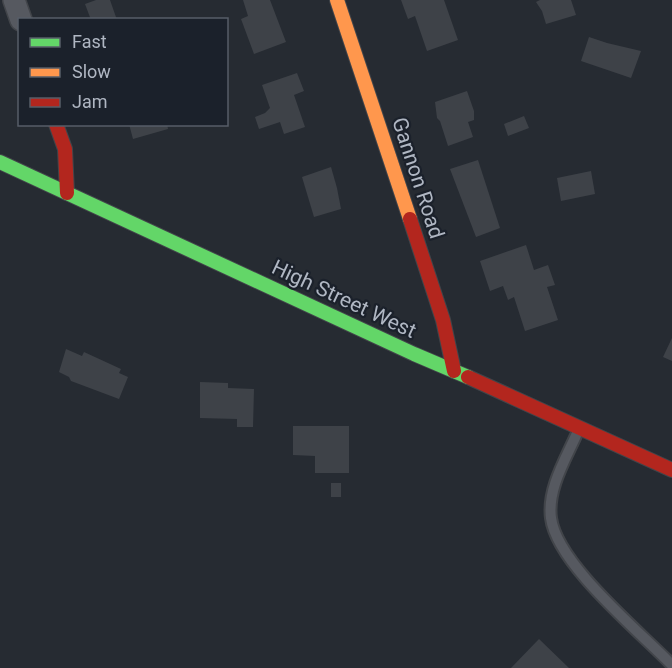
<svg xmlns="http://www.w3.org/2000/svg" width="672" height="668" font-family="Roboto,sans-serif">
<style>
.building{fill:#3e4248}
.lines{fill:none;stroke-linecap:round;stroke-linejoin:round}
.lane-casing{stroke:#42454a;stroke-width:14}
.street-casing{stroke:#42454a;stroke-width:24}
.fast-casing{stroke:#42454a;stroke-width:16}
.slow-casing{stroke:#42454a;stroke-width:16}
.jam-casing{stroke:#42454a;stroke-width:16}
.lane{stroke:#565960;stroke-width:10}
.street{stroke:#565960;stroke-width:21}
.fast{stroke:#63d668;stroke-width:14}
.slow{stroke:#ff974d;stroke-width:14}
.jam{stroke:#b3261e;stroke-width:14}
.labels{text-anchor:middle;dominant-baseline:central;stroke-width:4.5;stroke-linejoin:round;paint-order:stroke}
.street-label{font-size:21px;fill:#b0b7c3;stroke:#1b212b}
</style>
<rect width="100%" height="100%" fill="#262b32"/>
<g class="building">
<path d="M96,0H110L117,20H91L85,4Z"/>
<path d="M243,0H270L286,42L254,54L241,19L248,16Z"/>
<path d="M401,0H444L458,40L427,51L415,16L408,19Z"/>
<path d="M540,0H571L576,15L546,24L542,11L536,2Z"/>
<path d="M589,37L607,43L641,51L631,78L581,61Z"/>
<path d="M297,73L304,91L294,95L305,127L284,134L280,122L259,129L255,117L265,113L270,108L262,85Z"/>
<path d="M467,91L474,111V120L468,122L473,137L448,146L440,121L437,118L435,102Z"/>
<path d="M524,116L529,128L508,136L504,124Z"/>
<path d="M129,124H167L168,129L133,139Z"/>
<path d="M478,160L500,228L476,237L450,169Z"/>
<path d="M331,167L337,188L341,209L314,217L302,177Z"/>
<path d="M591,171L595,194L561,201L557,178Z"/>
<path d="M526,245L534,270L548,265L555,285L547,287L558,320L525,331L514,297L508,300L503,286L490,291L480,261Z"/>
<path d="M672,338V361L663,357Z"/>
<path d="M66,349L82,356L84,352L121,369L119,373L128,377L119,399L71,381L69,377L59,372Z"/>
<path d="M200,382L228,383V388L254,389L253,427H237V419L200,418Z"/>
<path d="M293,426H349V473H315V456L293,455Z"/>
<rect x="331" y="483" width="10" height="14"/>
<path d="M539,639L569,668H511Z"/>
</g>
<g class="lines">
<defs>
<path id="lane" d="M578,431C567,457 547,488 551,518C557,564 639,631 672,665"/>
<path id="street" d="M14,0L21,20"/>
<path id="fast" d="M0,162L414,354L468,377"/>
<path id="slow" d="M337,0L410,219"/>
<g id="jam">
<path d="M56,124L65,149L67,193"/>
<path d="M410,219L443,320L454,371"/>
<path d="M468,377L672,470"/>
</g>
</defs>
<use href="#lane" class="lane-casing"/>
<use href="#street" class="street-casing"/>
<use href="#fast" class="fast-casing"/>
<use href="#slow" class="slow-casing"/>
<use href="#jam" class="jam-casing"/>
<use href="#lane" class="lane"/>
<use href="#street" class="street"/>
<use href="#fast" class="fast"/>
<use href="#slow" class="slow"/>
<use href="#jam" class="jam"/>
</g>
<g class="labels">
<g class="street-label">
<text transform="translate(418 178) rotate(72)">Gannon Road</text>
<text transform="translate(344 299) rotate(25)">High Street West</text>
</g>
</g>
<rect x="18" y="18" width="210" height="108" fill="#1b212b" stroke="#575d68" stroke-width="1.5"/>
<rect x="30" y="38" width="30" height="9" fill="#63d668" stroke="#575d68" stroke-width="1.5"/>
<text x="72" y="48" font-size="18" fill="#b0b7c3">Fast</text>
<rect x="30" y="68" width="30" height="9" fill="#ff974d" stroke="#575d68" stroke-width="1.5"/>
<text x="72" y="78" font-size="18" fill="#b0b7c3">Slow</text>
<rect x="30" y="98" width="30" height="9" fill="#b3261e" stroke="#575d68" stroke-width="1.5"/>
<text x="72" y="108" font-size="18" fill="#b0b7c3">Jam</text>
</svg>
